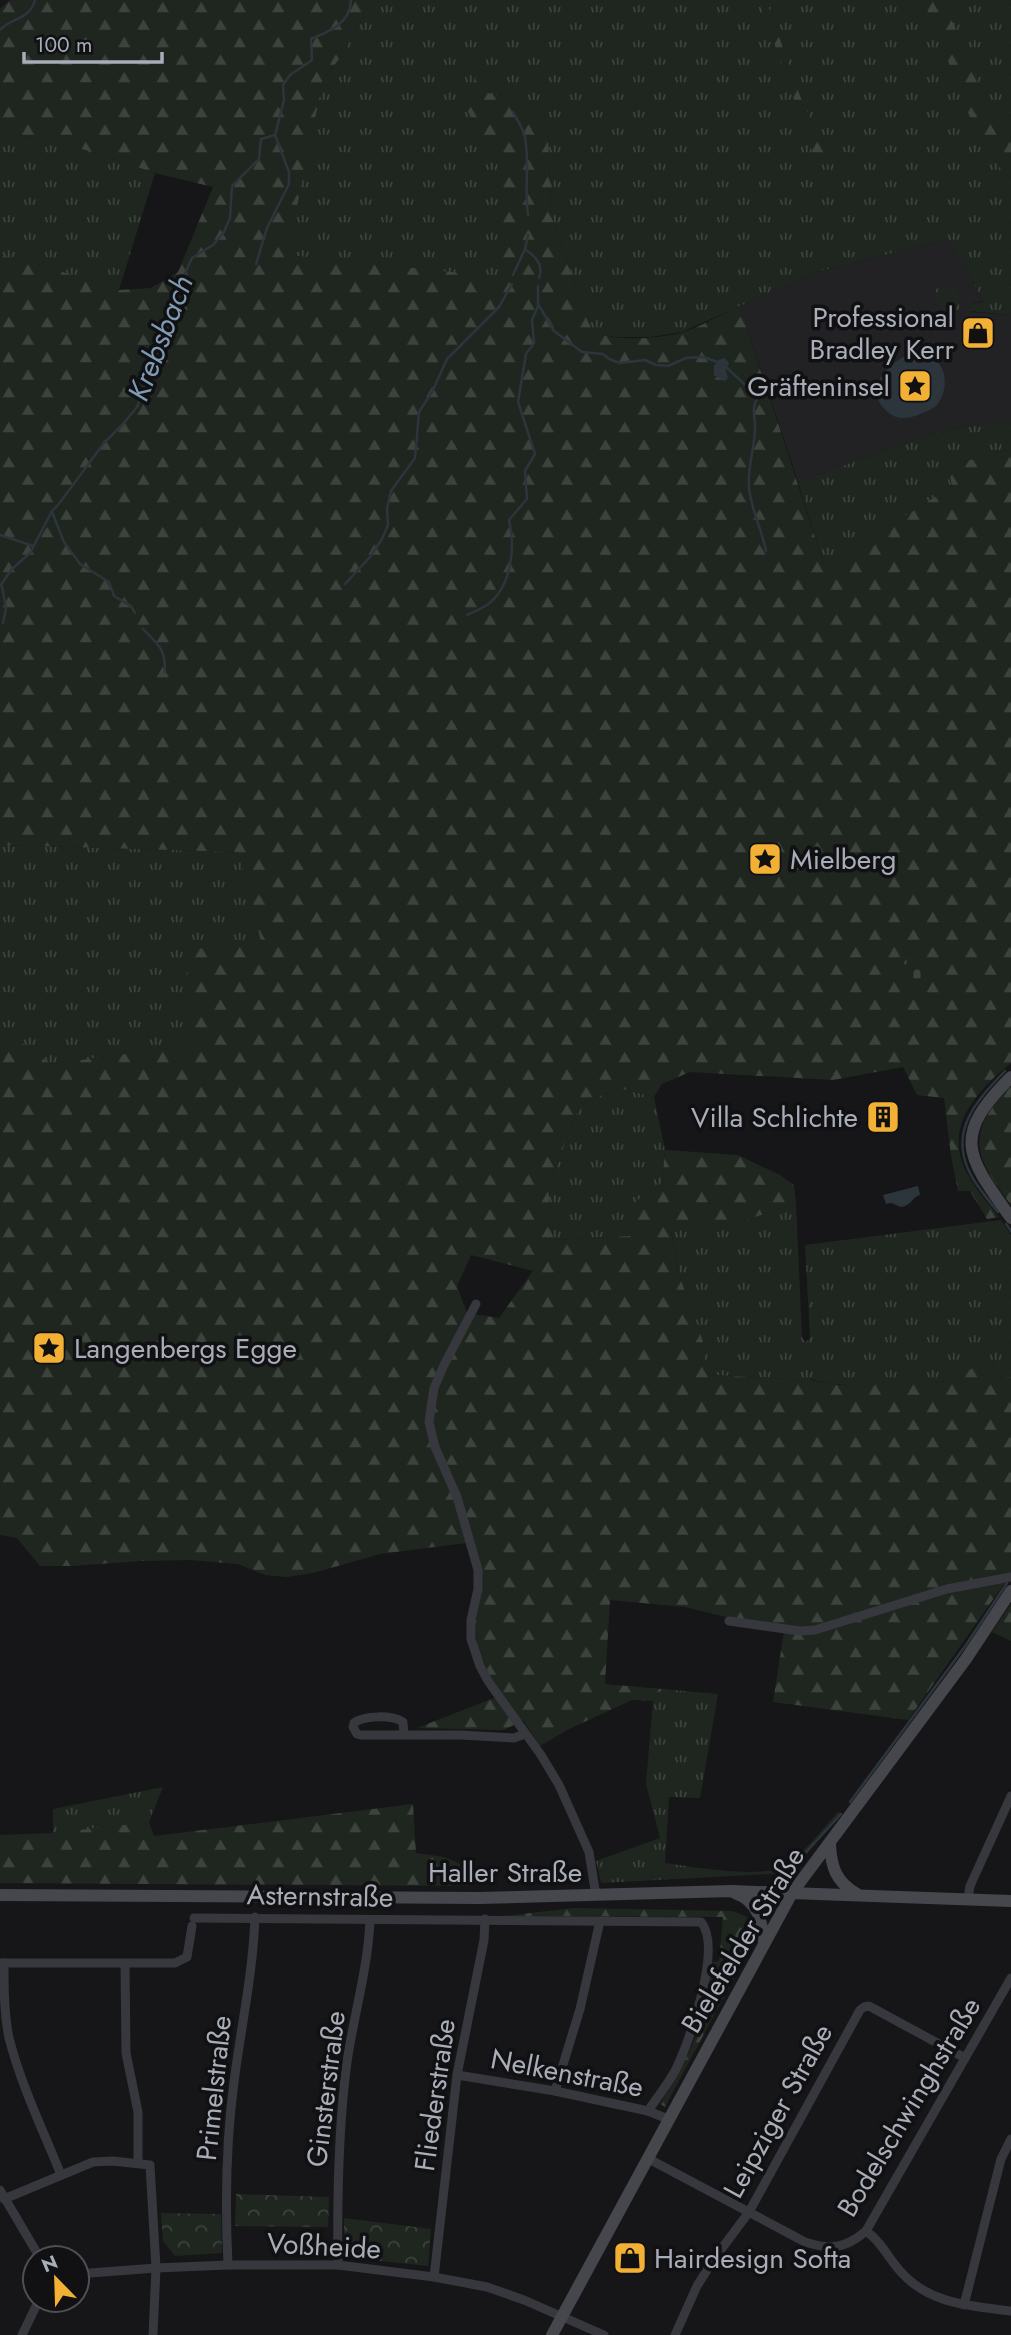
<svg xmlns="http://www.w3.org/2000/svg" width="1011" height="2335" font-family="Jost,sans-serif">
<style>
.built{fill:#222225}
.grass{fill:url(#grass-tufts)}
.forest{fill:url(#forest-firs);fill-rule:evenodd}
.cemetery{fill:url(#cemetery-stones)}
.park{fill:url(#park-crowns)}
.water{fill:#2c353c;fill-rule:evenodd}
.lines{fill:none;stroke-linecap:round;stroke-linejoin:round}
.stream{stroke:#2c353c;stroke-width:2.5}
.street{stroke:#37383d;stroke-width:9}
.secondary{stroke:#45474d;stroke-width:12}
.labels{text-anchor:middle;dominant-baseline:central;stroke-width:7;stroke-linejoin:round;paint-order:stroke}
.poi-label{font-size:28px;fill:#a8adb8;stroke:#111113;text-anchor:end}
.street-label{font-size:28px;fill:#a8adb8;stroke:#111113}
.water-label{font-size:30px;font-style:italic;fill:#7f9bb3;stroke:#111113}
</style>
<defs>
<pattern id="grass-tufts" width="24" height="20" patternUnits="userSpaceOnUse" patternTransform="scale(1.75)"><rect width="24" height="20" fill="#1e261f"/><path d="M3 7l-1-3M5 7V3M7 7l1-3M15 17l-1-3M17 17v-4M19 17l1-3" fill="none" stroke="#3c433d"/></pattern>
<pattern id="forest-firs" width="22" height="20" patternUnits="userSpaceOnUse" patternTransform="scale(1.75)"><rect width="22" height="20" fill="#1e261f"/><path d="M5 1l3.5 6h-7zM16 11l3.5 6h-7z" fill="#3c433d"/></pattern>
<pattern id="cemetery-stones" width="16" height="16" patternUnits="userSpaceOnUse" patternTransform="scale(1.75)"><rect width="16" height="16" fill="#1e261f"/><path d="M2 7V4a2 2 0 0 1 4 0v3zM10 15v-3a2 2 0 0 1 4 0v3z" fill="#3c433d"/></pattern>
<pattern id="park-crowns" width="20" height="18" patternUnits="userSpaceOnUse" patternTransform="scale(1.75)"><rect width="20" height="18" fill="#1e261f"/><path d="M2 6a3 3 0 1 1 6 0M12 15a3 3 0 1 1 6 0" fill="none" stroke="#3c433d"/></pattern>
</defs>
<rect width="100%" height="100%" fill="#161618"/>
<path class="built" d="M947,236L982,298L983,301L972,303L971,312L1011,315V421L939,431L798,482L740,306L816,272L942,241Z"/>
<g class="grass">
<path d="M372,0H1011V315L969,311V304L983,302L982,298L947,237L942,241L816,272L682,332L650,337H615L600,334L593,330L588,322L551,215L548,130L528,102L488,93L464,105L500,168L501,278L286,255L323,80L343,54Z"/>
<path d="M0,132L64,143L155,173L119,290L32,262L0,255Z"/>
<path d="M956,284L960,309L958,311L946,312L936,303V289Z"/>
<path d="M1011,421V449L948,466L952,486L825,568L798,482L939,431Z"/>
<path d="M0,845L240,852L262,947L192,1045L51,1064L0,1027Z"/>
<path d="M619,1088L654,1097L665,1150L662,1183L629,1207L630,1236L552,1240L548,1187L580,1104Z"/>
<path d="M796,1203L802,1338L806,1342L810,1338L805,1245L1001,1220L1011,1235V1377L996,1378L992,1359C976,1367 958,1379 941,1382C920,1385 823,1389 810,1378L806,1380L710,1375L705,1370V1347L681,1280L671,1231L749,1219Z"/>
<path d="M662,1689L718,1694L700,1798L669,1797L665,1863C693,1867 761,1879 784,1866C803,1855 823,1828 838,1812L841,1813L798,1864L787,1873L601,1883L596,1861L660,1838L646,1784L653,1701Z"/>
<path d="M163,1787L149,1822L53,1833V1809Z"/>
</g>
<g class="forest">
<path d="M10,0H372L343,54L323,80L287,255L500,277V168L464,105L477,74L488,93L528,102L548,130L551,215L588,322C591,327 593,331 599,333C617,342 661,338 680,333C701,327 721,314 740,306L825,568L952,486L948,466L1011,449V1063C978,1090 942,1127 967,1173C975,1189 988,1203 999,1217L987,1219L970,1191H958L951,1156L944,1098L917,1095L903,1067L833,1080L690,1072L662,1084L654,1097L619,1088L580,1104L548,1187L553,1240L630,1236L628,1207L662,1183L665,1150L738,1155L780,1175L794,1185L796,1203L749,1219L671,1232L681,1280L705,1347V1370L710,1375L806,1380L810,1378L813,1381L840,1385L944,1382L992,1359L996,1378L1011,1377V1574L908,1720L773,1702L784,1631L685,1607L610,1600L605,1684L662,1689L653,1701L632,1700L569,1729L540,1746L523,1720L504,1730L417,1728L502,1695L491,1679L477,1647L475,1621L483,1579L474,1542L380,1554L313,1573L287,1577L265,1575L238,1564L190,1560L141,1561L72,1566H40L17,1538L0,1535V1027L51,1064L191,1045L185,949L262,946L239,852L0,845V255L32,262L119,290L151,288L178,272L213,187L155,173L64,143L0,132V9ZM471,1255L533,1271L499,1318L467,1313L457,1286Z"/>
<path d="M759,0H766L800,96L830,160V165L818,162L813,154Z"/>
<path d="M923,0H942L971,62L981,93L998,125L1011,141V172L1007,174C980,154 960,91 948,60C940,40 931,20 923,0Z"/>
<path d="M1011,1086V1205C974,1156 964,1134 1011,1086Z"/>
<path d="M1011,1604V1641L992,1632Z"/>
<path d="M413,1804L416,1853L444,1857L463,1865L464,1882L469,1883V1886L0,1883V1835L53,1833L149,1822L154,1836Z"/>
<path d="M574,1908L732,1911C759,1919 756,1927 748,1952L665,2107L660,2104L678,2074L699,2030L712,1962L719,1961L723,1917L503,1916Z"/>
</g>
<path class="cemetery" d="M906,959L926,969L919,984L899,974Z"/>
<g class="park">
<path d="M236,2194L329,2197L328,2227L235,2226Z"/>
<path d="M161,2213L221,2214L222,2253L175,2256L163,2241Z"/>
<path d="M344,2218L431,2229L428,2266L344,2257Z"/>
</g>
<g class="water">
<path d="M916,352C944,353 953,384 937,405C932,410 924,412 918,415C909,418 900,420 892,415C858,392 888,360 916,352ZM916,371L923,372C936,388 926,410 905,401C896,387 899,375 916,371Z"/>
<path d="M725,358L729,363L726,370L728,378L724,381L714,375V366L718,360Z"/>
<path d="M918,1186L920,1195C912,1197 911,1206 901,1207L891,1203L886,1204L883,1195Z"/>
</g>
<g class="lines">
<g class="stream">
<path d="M0,30C12,17 30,20 35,0"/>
<path d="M513,112C517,120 523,128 525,137C530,163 524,189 528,215"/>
<path d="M526,250C536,257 544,265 539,278"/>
<path d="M256,264L267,228L289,184V172L275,135L284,100L283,85L290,75L312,60L311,39C330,31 350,24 351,0"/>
<path d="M513,275L525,249L528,235"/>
<path d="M538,286V304L554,331L582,352L603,354L609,359L620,363L645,360L656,365L668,366L686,358L704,357L717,362"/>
<path d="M726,367L758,397C751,408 755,415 755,428C755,448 747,467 749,488C751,509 762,530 766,551"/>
<path d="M52,512L64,542L80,564L109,582L114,596L131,606L135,613"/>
<path d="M0,535L33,546"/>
<path d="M345,584L370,557L382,539L388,525L387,508L391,491L415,458L419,412L432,392L447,359L499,307L512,284"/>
<path d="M0,586L12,569L30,553L52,511L58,505L104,443L123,424L137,407L157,352L166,336L176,293L192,258L213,245L224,232L230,218L232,186L259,159L261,139L275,135"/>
<path d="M2,586L6,608L3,623"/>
<path d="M467,615C473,612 481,609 487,605C511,588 516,548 509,520L527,499L525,471L535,454L518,402L526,354L534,343L532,320L538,306"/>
<path d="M143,629C159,646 165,647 165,672"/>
<path d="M998,1212C989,1201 979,1189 972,1177C947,1133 975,1102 1005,1071"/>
<path d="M1006,1224L1011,1231"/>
<path d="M850,1802L966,1645L1007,1583"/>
<path d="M797,1862L841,1814"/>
</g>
<g class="street">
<path d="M476,1304L444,1365L434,1388L429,1422L435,1447L457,1497L478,1570V1589L471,1620V1639L480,1666L488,1681L541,1755L559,1785L589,1852L596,1896"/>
<path d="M729,1621L800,1631L815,1630L947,1589L1011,1577"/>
<path d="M404,1734L403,1722C392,1715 364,1715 354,1723L353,1727L357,1734L361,1735H461L514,1738L525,1734"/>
<path d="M968,1898L970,1886L1011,1796"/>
<path d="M194,1918L701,1922C723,1947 689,2043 675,2071C667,2085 657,2098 648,2111"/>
<path d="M0,1963H175L187,1957L192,1926"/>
<path d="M4,1963C4,1988 4,2013 9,2038C21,2085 43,2130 61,2175"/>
<path d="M125,1964L126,2053L138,2112V2163"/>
<path d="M457,2075L555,2091L648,2111L668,2119"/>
<path d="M555,2091L580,2009L600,1921"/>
<path d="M647,2158L805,2242C830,2250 845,2249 866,2231L1011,1978"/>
<path d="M0,2190L40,2258"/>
<path d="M4,2199L93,2162L112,2161L150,2165L156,2268L153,2335"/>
<path d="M866,2231C881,2241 889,2259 901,2272C929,2304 971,2306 1011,2311"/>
<path d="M228,2265C225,2204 226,2142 234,2082C241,2027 253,1973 255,1917"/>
<path d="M338,2265C337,2197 338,2130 347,2062C354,2014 368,1968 370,1920"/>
<path d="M77,2274L156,2268L228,2265H338L434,2277L487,2287L524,2300L604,2335"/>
<path d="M434,2277L457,2075L484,1940L485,1919"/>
<path d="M964,2305L1001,2159L1011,2139"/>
<path d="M22,2335L39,2300"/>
<path d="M675,2335L697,2286L714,2259L749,2212L860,2010L864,2007L869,2006L965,2058"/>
</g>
<g class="secondary">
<path d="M1011,1077C951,1137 966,1155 1011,1218"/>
<path d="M830,1844C831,1867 836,1882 857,1894"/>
<path d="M735,1893C758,1901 762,1921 764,1943"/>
<path d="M0,1895L479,1898L731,1891L1011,1901"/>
<path d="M552,2335L792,1893L966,1659L1011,1591"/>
</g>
</g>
<defs>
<symbol id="shop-square" viewBox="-11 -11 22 22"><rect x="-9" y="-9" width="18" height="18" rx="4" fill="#f2b134" stroke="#111113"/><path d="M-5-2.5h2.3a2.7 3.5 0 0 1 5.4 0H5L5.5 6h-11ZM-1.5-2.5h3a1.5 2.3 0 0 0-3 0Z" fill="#111"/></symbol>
<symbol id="sight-square" viewBox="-11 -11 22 22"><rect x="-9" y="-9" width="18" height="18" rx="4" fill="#f2b134" stroke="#111113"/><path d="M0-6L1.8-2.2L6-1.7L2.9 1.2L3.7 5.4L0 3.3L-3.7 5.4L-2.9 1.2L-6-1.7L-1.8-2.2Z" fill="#111"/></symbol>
<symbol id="building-square" viewBox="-11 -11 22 22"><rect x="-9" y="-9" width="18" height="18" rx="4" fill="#f2b134" stroke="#111113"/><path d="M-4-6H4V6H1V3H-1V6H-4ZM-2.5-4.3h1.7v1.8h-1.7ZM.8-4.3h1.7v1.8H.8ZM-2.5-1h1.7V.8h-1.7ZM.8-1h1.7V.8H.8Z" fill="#111"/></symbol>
</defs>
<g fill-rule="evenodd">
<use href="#shop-square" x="959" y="314" width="38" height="38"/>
<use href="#sight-square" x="896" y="367" width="38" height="38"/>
<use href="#sight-square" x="746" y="840" width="38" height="38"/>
<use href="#building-square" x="864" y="1098" width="38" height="38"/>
<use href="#sight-square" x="30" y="1329" width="38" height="38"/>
<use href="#shop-square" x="611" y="2239" width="38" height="38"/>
</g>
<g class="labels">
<g class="poi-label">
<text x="954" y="317">Professional<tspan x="954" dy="32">Bradley Kerr</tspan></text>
<text x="890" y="386">Gräfteninsel</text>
<text x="790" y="859" text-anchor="start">Mielberg</text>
<text x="858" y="1117">Villa Schlichte</text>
<text x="74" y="1348" text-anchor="start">Langenbergs Egge</text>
<text x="654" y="2258" text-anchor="start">Hairdesign Softa</text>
</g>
<g class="street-label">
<text x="505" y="1872">Haller Straße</text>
<text transform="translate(320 1896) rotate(1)">Asternstraße</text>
<text transform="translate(743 1940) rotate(-59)">Bielefelder Straße</text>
<text transform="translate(567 2073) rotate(11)">Nelkenstraße</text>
<text transform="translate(214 2088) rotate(-84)">Primelstraße</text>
<text transform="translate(326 2089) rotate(-83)">Ginsterstraße</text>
<text transform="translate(435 2095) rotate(-82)">Fliederstraße</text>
<text transform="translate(909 2107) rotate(-59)">Bodelschwinghstraße</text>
<text transform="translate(778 2111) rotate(-61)">Leipziger Straße</text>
<text transform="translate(324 2246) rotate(3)">Voßheide</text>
</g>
<g class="water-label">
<text transform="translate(160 338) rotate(-69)">Krebsbach</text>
</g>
</g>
<g transform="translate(56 2279) rotate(337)"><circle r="33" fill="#111113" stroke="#4d4f55" stroke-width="2"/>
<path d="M0-5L12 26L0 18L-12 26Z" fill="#f2b134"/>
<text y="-10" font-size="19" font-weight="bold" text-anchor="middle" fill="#a8adb8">N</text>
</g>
<path d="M24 52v10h138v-10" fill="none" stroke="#a8adb8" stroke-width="3.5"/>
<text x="35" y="52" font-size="21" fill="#a8adb8" stroke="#111113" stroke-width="5" paint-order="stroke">100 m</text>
</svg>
